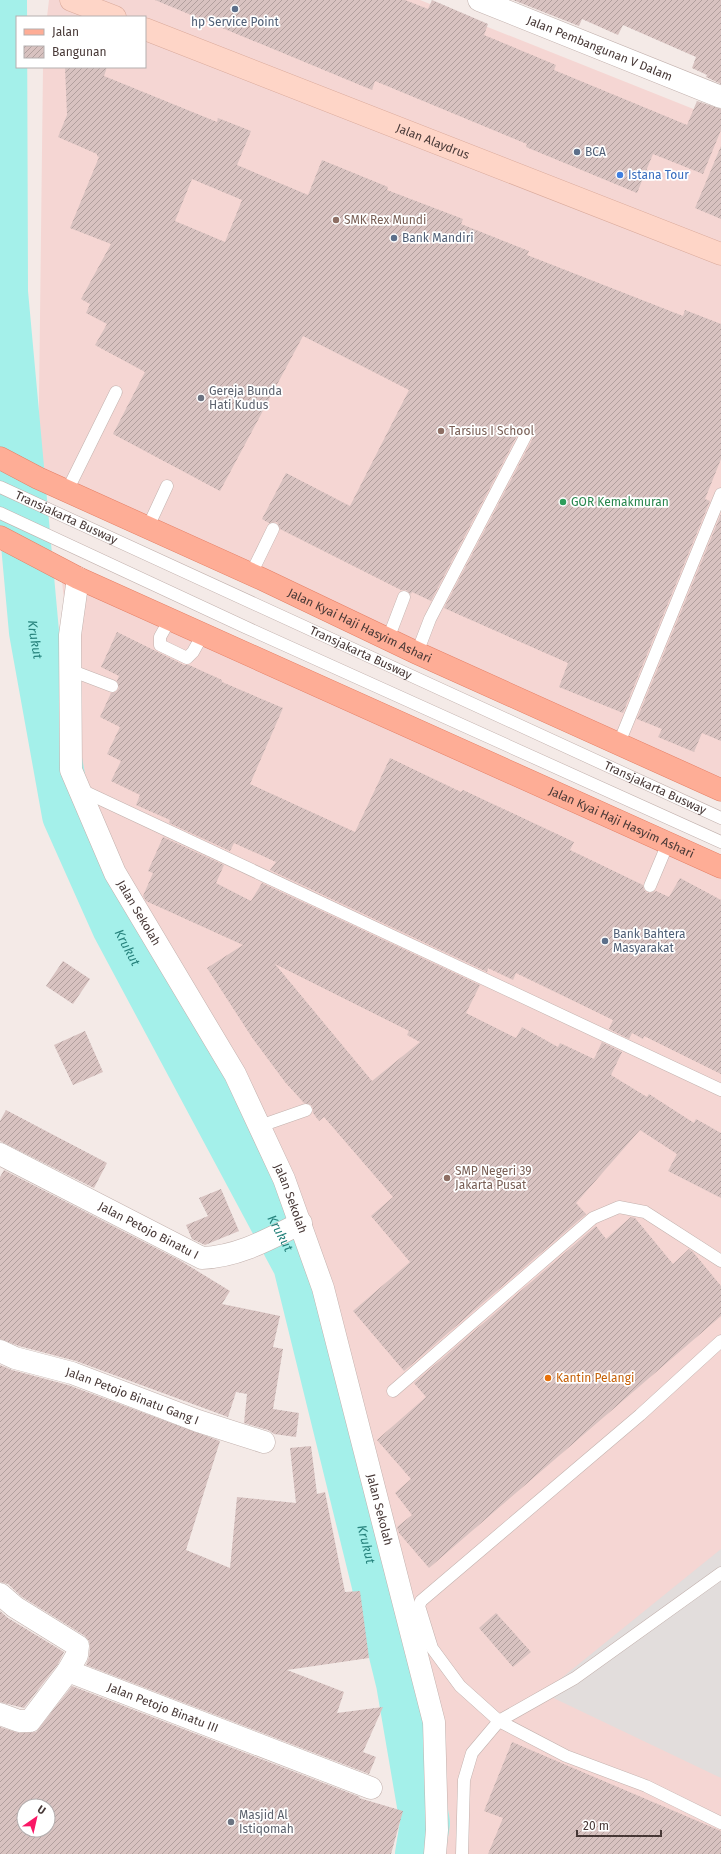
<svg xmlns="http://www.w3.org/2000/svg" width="721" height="1854" font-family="'Fira Sans',sans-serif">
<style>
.commercial{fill:#f5d6d3}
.parking{fill:#e2dddc}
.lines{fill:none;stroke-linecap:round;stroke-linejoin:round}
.river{stroke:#a4f0ea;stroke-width:50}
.building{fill:url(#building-hatch);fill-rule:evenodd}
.lane-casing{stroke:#c2b1ad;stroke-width:13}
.street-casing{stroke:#c2b1ad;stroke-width:23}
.secondary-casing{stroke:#daaa9b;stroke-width:23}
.primary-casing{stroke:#e47f65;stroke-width:23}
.lane{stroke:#fff;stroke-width:12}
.street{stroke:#fff;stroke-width:22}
.secondary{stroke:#fed5c7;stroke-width:22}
.primary{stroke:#fead96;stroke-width:22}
.service-dot{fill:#5c6f8a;stroke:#fff;stroke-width:1.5}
.shop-dot{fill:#3f7fe0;stroke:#fff;stroke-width:1.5}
.education-dot{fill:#8d6e63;stroke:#fff;stroke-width:1.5}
.worship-dot{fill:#6b7280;stroke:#fff;stroke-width:1.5}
.leisure-dot{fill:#2e9e5b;stroke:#fff;stroke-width:1.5}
.food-dot{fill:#e8710a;stroke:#fff;stroke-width:1.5}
.labels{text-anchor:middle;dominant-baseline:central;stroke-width:3.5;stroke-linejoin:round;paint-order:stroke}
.service-label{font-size:12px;fill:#4e5e75;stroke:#fff;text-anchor:start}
.street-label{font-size:12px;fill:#473836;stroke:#fff}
.shop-label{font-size:12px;fill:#366cbe;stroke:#fff;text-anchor:start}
.education-label{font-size:12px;fill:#785e54;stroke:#fff;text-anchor:start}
.worship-label{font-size:12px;fill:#5b616d;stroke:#fff;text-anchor:start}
.leisure-label{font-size:12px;fill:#27864d;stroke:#fff;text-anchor:start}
.food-label{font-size:12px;fill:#c56008;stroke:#fff;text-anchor:start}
.water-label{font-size:13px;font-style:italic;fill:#26827c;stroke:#fff}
</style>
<defs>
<pattern id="building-hatch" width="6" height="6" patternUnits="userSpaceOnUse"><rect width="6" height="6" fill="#d8c2c0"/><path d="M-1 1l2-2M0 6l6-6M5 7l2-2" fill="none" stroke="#b19f9d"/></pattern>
</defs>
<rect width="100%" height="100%" fill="#f4eae7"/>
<g class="commercial">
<path d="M49,0H420L721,120V794L38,485L43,67H145V17H47Z"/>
<path d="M61,572L721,873V1854H436L444,1805L306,1247L143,935L85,794Z"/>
</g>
<path class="parking" d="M721,1549V1778L543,1693Z"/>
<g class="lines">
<path class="river" id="s1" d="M2,0L3,292L34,632L67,815L117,927L298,1265L401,1683L425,1823L420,1854"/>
</g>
<g class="building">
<path d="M155,0H405L428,9L432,0L488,24L484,35L556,65L554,70L687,125L697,101L721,109V130L703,174L653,154L637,193L526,147L527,144L375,81L372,90Z"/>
<path d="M513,0H721V84L706,77L707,75L692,68L696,57L623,25L618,35L582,19L579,26Z"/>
<path d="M65,67H107L104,76L217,122L218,118L251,131L237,165L308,195L322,160L388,187L387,190L463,219L461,224L529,251L527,255L683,316L685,310L721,324V459L705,499L710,501L623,713L559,687L568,663L444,608L534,436V432L531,427L526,426L520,430L431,601L412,592L411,594L406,590H401L280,529L277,522L269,523L262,519L286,473L350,506L409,390L303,336L220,491L113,434L145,372L95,345L107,324L86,313L90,304L81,299L111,244L70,228L99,157L97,156V154L58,137L67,115ZM192,179L242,200L225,242L175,221Z"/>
<path d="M721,146V219L695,208Z"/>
<path d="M721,514V741L702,733L694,752L658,737L662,729L637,719Z"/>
<path d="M117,632L184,665H189L222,680V682L283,708L250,784L355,832L390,758L461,792L463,790L574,842L570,850L643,885L644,890L647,893H651L656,891L669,897L680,878L721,900V1074L644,1036L643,1039L632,1033L629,1039L609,1029L613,1020L516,973L513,980L488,968L487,972L270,870L276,862L234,843L230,851L169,823L170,820L136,805L140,795L111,781L121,761L107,754L120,727L100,717L111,693L116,692L119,688L117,681L119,676L101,667Z"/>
<path d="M163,837L224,865L216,883L251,901L262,883L480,985L466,1013L516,1038L522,1027L558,1047L560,1043L594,1059L602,1042L622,1052L611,1075L647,1097L649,1094L694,1123L696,1119L721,1133V1198L668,1171L677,1154L640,1130L576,1203L586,1214L404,1371L353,1311L410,1262L371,1216L393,1197L324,1117L319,1121L313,1113V1108L311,1105L304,1103L285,1082L253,1039L207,968L243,945L146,901L143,896L153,873L148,871ZM275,964L409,1031L407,1035L420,1042L372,1081Z"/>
<path d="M63,961L90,979L73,1004L46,986Z"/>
<path d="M85,1031L103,1072L73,1085L54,1045Z"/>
<path d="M6,1110L107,1163L94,1188L0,1141V1121Z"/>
<path d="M4,1170L181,1261L230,1291L222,1304L280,1316L273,1347L283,1349L273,1409L299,1413L296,1437L274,1434L268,1430L244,1423L247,1394L236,1392L228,1417L76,1361L19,1346L0,1339V1177Z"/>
<path d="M221,1189L239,1231L205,1245L192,1239L186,1225L208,1216L199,1198Z"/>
<path d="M631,1217L635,1218L673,1264L689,1249L693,1252L721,1286V1316L429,1568L399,1533L397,1527L412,1515L395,1493L411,1479L377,1440L426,1397L414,1383L596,1226L606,1239Z"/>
<path d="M0,1365L12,1370L68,1385L220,1441L186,1550L230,1568L237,1497L296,1503L290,1448L311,1446L317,1494L325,1492L345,1592L360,1591L369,1658L287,1670L344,1692L337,1713L383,1707L363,1752L376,1757L369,1774L86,1665L89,1657L90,1647L89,1641L85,1636L22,1597L8,1584L0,1582Z"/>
<path d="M0,1611L8,1618L64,1652L58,1664L24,1708L0,1702Z"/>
<path d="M496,1613L531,1652L513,1667L479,1628Z"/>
<path d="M72,1686L360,1797L359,1798L403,1811L391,1854H0V1727L19,1733L36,1732ZM24,1806H48V1830H24Z"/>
<path d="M512,1742L721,1831V1854H488L503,1818L484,1811Z"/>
</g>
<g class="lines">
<defs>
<g id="lane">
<path id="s2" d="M0,487L721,818"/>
<path d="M67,491L116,392"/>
<path d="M0,513L245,627L721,842"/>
<path d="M148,527L167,486"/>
<path d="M251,574L273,529"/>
<path d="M170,619L160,637V645L187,658L193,652L203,634"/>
<path d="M388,639L404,597"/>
<path d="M417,653L430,619L527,433"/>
<path d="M70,670L112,686"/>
<path d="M619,743L721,494"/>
<path d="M79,789L721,1090"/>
<path d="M650,886L668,843"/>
<path d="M260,1126L306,1110"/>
<path d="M393,1391L593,1218L619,1207L645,1212L721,1261"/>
<path d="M721,1573L575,1678L499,1721L566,1756L646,1786L721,1823"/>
<path d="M462,1854L464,1780L472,1753L499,1721L460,1686L432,1648L419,1606L421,1601L640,1415L721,1341"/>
</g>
<g id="street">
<path id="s3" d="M479,0L721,97"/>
<path id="s4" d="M78,578L70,635L71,770L115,873L235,1074L284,1179L323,1288L434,1722L437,1830L435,1854"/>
<path id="s5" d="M0,1154L202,1258C238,1257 269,1239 301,1223"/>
<path id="s6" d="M0,1351L15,1358L72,1373L198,1421L264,1442"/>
<path id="s7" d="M0,1594L15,1607L78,1646L77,1655L68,1671L371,1788"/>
<path d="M0,1714L19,1721H30L68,1671"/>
</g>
<g id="secondary">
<path d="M71,0L115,17"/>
<path id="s8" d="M145,29L721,254"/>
</g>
<g id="primary">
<path id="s9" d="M0,458L38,478L264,580L417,653L721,790"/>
<path id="s10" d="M0,537L78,578L721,867"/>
</g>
</defs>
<use href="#lane" class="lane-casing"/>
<use href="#street" class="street-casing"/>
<use href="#secondary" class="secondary-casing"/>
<use href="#primary" class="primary-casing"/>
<use href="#lane" class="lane"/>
<use href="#street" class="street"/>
<use href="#secondary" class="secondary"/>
<use href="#primary" class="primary"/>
</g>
<g class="service-dot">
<circle cx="235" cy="9" r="4"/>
<circle cx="577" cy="152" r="4"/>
<circle cx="394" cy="238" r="4"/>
<circle cx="605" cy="941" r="4"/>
</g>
<circle class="shop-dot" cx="620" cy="175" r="4"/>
<g class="education-dot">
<circle cx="336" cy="220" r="4"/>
<circle cx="441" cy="431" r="4"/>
<circle cx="447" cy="1178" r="4"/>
</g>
<g class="worship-dot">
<circle cx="201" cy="398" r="4"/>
<circle cx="231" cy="1822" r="4"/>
</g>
<circle class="leisure-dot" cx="563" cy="502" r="4"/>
<circle class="food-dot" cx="548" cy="1378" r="4"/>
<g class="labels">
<g class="service-label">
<text x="235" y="22" text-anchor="middle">hp Service Point</text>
<text x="585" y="152">BCA</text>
<text x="402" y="238">Bank Mandiri</text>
<text x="613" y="934">Bank Bahtera<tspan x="613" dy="14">Masyarakat</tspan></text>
</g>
<g class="street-label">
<text stroke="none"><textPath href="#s3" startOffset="130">Jalan Pembangunan V Dalam</textPath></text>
<text stroke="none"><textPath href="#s8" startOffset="309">Jalan Alaydrus</textPath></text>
<text stroke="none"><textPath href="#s2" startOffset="73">Transjakarta Busway</textPath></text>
<text stroke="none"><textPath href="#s9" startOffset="397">Jalan Kyai Haji Hasyim Ashari</textPath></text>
<text stroke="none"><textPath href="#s2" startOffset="397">Transjakarta Busway</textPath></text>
<text stroke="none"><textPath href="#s2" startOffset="721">Transjakarta Busway</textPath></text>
<text stroke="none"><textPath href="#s10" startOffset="684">Jalan Kyai Haji Hasyim Ashari</textPath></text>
<text stroke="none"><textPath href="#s4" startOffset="351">Jalan Sekolah</textPath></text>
<text stroke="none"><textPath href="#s4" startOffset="675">Jalan Sekolah</textPath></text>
<text stroke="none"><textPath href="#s5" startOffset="167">Jalan Petojo Binatu I</textPath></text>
<text stroke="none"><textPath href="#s6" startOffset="140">Jalan Petojo Binatu Gang I</textPath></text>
<text stroke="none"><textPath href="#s4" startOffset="999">Jalan Sekolah</textPath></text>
<text stroke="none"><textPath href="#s7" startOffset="223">Jalan Petojo Binatu III</textPath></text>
</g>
<g class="shop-label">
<text x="628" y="175">Istana Tour</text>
</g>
<g class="education-label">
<text x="344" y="220">SMK Rex Mundi</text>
<text x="449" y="431">Tarsius I School</text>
<text x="455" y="1171">SMP Negeri 39<tspan x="455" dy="14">Jakarta Pusat</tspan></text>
</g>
<g class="worship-label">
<text x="209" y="391">Gereja Bunda<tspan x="209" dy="14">Hati Kudus</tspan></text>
<text x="239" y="1815">Masjid Al<tspan x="239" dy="14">Istiqomah</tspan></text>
</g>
<g class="leisure-label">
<text x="571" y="502">GOR Kemakmuran</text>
</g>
<g class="food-label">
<text x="556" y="1378">Kantin Pelangi</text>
</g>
<g class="water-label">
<text stroke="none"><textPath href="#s1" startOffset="641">Krukut</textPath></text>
<text stroke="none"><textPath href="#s1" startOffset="965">Krukut</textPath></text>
<text stroke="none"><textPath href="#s1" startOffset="1289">Krukut</textPath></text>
<text stroke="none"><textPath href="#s1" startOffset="1613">Krukut</textPath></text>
</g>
</g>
<rect x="16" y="16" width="130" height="52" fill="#ffffff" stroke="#b5afaf"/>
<rect x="24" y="29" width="20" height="6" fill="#fead96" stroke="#b5afaf"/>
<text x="52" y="36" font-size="12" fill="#473836">Jalan</text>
<rect x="24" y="46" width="20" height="12" fill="url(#building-hatch)" stroke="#b5afaf"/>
<text x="52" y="56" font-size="12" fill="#473836">Bangunan</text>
<g transform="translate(36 1818) rotate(34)"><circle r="19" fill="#ffffff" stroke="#b5afaf"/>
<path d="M0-3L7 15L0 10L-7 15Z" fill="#fa1866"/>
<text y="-6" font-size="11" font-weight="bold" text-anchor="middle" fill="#473836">U</text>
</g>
<path d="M577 1830v6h84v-6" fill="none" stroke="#473836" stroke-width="2"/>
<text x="583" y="1830" font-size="12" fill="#473836" stroke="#ffffff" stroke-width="3" paint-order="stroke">20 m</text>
</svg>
